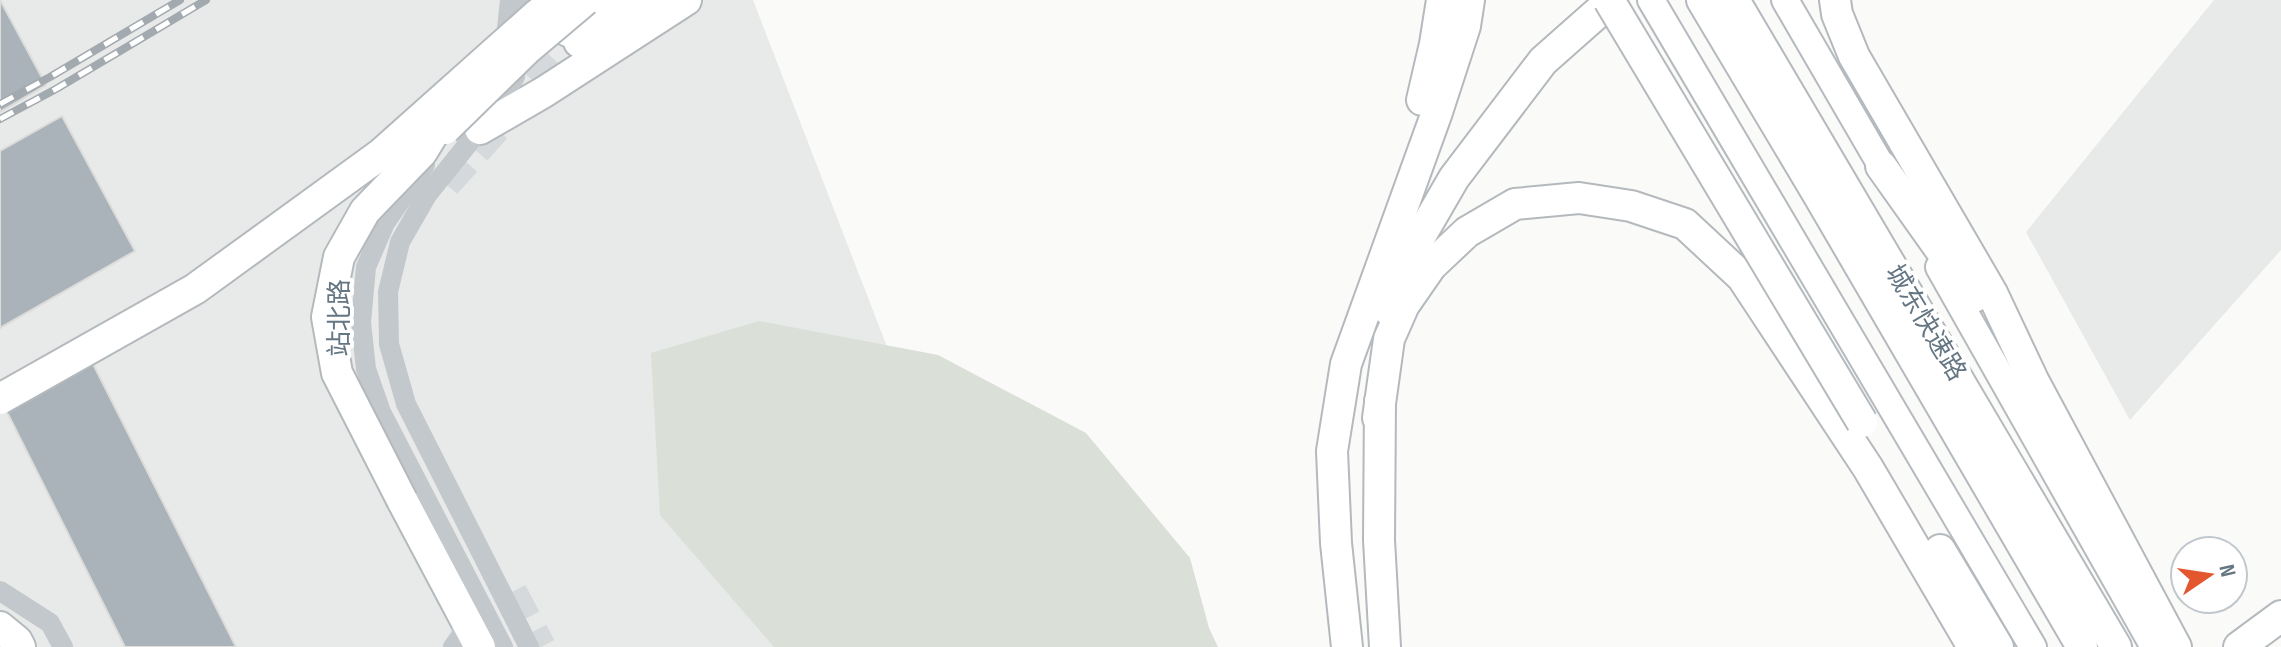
<svg xmlns="http://www.w3.org/2000/svg" width="2281" height="647" font-family="'Sofia Sans Condensed','Noto Sans SC',sans-serif">
<style>
.built{fill:#e8e9e9}
.green{fill:#dadfd7}
.building{fill:#aab3b9;stroke:#dcdcda;stroke-width:2}
.lines{fill:none;stroke-linecap:round;stroke-linejoin:round}
.highway-tunnel{stroke:#d5d9db;stroke-width:30;stroke-dasharray:30 15;stroke-linecap:butt}
.major-casing{stroke:#b5babe;stroke-width:30}
.highway-casing{stroke:#b4b9bd;stroke-width:34}
.minor{stroke:#c3c8cc;stroke-width:20}
.major{stroke:#fff;stroke-width:26}
.highway{stroke:#fff;stroke-width:30}
.rail-casing{stroke:#a2aab0;stroke-width:8}
.rail{stroke:#fff;stroke-width:5;stroke-dasharray:15;stroke-linecap:butt}
.highway-bridge-casing{stroke:#b4b9bd;stroke-width:34;stroke-linecap:butt}
.highway-bridge{stroke:#fff;stroke-width:30}
.labels{text-anchor:middle;dominant-baseline:central;stroke-width:8;stroke-linejoin:round;paint-order:stroke}
.street-label{font-size:26px;fill:#657683;stroke:#fff}
</style>
<rect width="100%" height="100%" fill="#fafaf8"/>
<g class="built">
<path d="M0,0H753L1003,647H0Z"/>
<path d="M2214,0H2281V250L2130,420L2026,232Z"/>
</g>
<path class="green" d="M759,321L938,355L1086,433L1190,558L1209,628L1218,647H774L660,515L651,353Z"/>
<g class="building">
<path d="M0,0L46,85L0,112Z"/>
<path d="M62,116L135,251L0,328V151Z"/>
<path d="M91,360L236,647H125L3,404Z"/>
</g>
<g class="lines">
<g class="highway-tunnel">
<path d="M446,184L567,49"/>
<path d="M512,592L541,647"/>
</g>
<defs>
<g id="major">
<path d="M1651,0L2033,647"/>
<path d="M1785,0L1892,184"/>
<path d="M1939,267L2154,647"/>
</g>
<g id="highway">
<path d="M1702,0L1819,196L2082,647"/>
<path d="M1734,0L2116,647"/>
<path d="M1835,0L1837,14L1854,56L1992,293L2033,380L2176,647"/>
<path d="M568,31L605,0"/>
<path d="M579,42L645,0"/>
<path d="M1422,100L1435,44L1442,0"/>
<path d="M480,129L544,92L686,0"/>
<path d="M1881,166L1974,297"/>
<path d="M1389,310L1403,266L1454,178L1543,61L1612,0"/>
<path d="M1380,401L1379,540L1385,647"/>
<path d="M1378,418L1389,339L1404,305L1431,266L1467,232L1515,204L1579,198L1631,206L1685,224L1742,277L1868,468L1973,647"/>
<path d="M402,500L480,647"/>
<path d="M1940,550L1998,647"/>
<path d="M0,627L17,641L20,647"/>
<path d="M1347,647L1336,543L1332,451L1346,364L1436,115L1465,26L1469,0"/>
<path d="M2239,647L2281,616"/>
</g>
</defs>
<use href="#major" class="major-casing"/>
<use href="#highway" class="highway-casing"/>
<g class="minor">
<path d="M522,33L525,0"/>
<path d="M505,48L510,0"/>
<path d="M516,68L515,77L480,129L427,195L400,242L388,292L389,344L406,404L529,647"/>
<path d="M425,165L385,223L366,267L361,322L366,369L381,412L503,647"/>
<path d="M0,591L50,623L63,647"/>
<path d="M453,647L461,636L464,616"/>
</g>
<use href="#major" class="major"/>
<use href="#highway" class="highway"/>
<defs>
<g id="rail">
<path d="M0,104L50,77L180,0"/>
<path d="M0,119L56,89L206,0"/>
</g>
</defs>
<use href="#rail" class="rail-casing"/>
<use href="#rail" class="rail"/>
<defs>
<g id="highway-bridge">
<path d="M1609,0L1862,422"/>
<path d="M445,129L527,49L585,0"/>
<path d="M0,399L195,289L381,154L538,14L557,0"/>
<path d="M402,500L337,373L327,317L339,257L365,211L422,152L444,116L452,107"/>
</g>
</defs>
<use href="#highway-bridge" class="highway-bridge-casing"/>
<use href="#highway-bridge" class="highway-bridge"/>
</g>
<g class="labels">
<g class="street-label">
<text transform="translate(340 318) rotate(-90)">站北路</text>
<text transform="translate(1925 323) rotate(59)">城东快速路</text>
</g>
</g>
<g transform="translate(2209 575) rotate(77)"><circle r="38" fill="#ffffff" stroke="#c1c8cd" stroke-width="2"/>
<path d="M0-6L14 30L0 20L-14 30Z" fill="#e4572e"/>
<text y="-12" font-size="22" font-weight="bold" text-anchor="middle" fill="#657683">N</text>
</g>
</svg>
